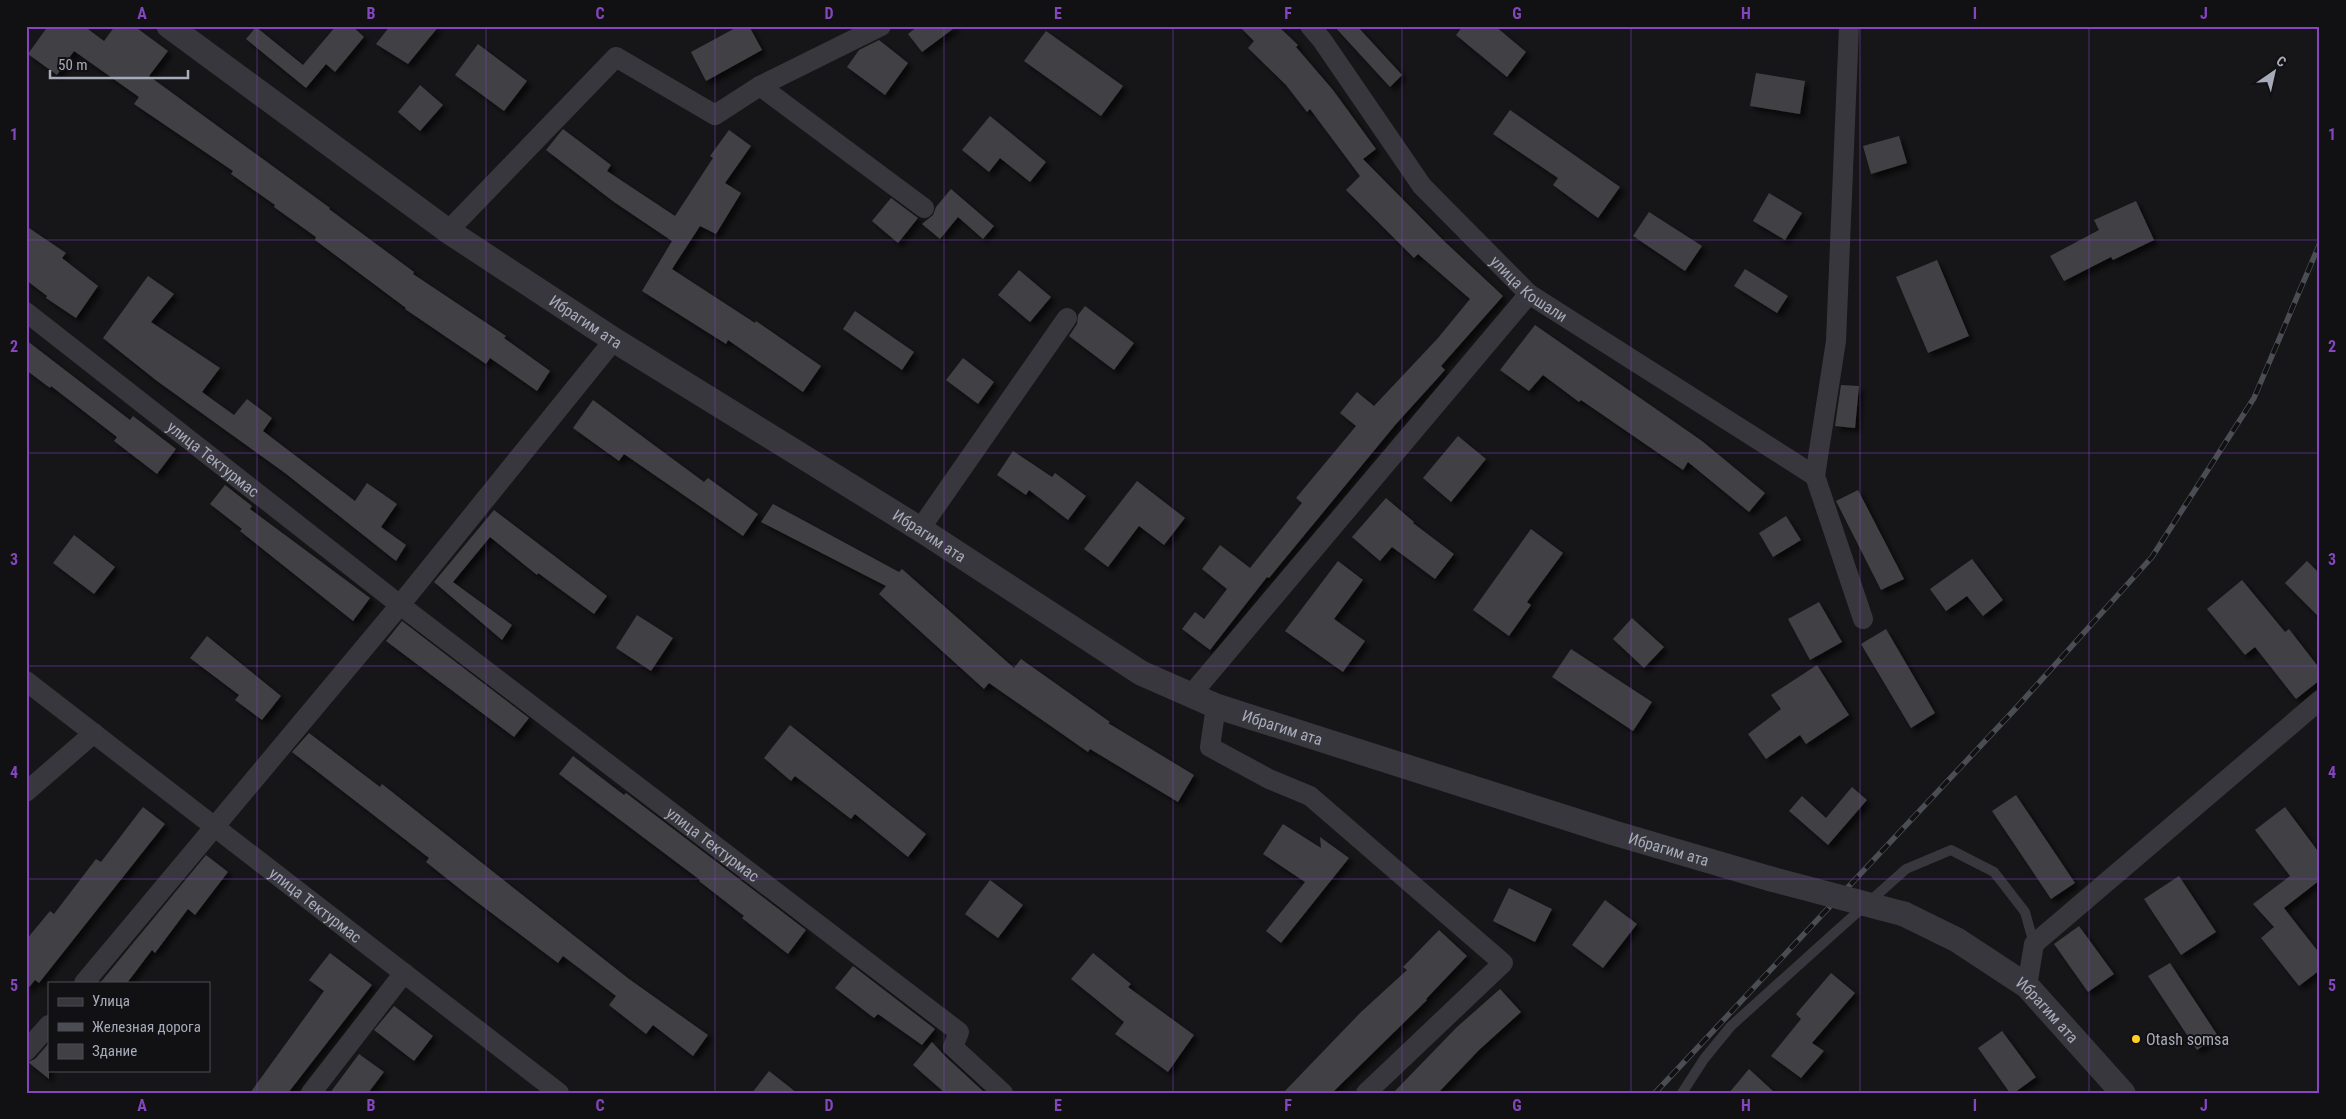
<svg xmlns="http://www.w3.org/2000/svg" width="2346" height="1119" font-family="'Roboto Condensed',sans-serif">
<style>
.building{fill:#404045;filter:url(#shadow)}
.lines{fill:none;stroke-linecap:round;stroke-linejoin:round}
.service{stroke:#37373d;stroke-width:10}
.minor{stroke:#37373d;stroke-width:20}
.tertiary{stroke:#37373d;stroke-width:25}
.rail-casing{stroke:#4b4d55;stroke-width:5.5}
.rail{stroke:#111113;stroke-width:4;stroke-dasharray:11;stroke-linecap:butt}
.tertiary-bridge{stroke:#37373d;stroke-width:25}
.grid{fill:none;stroke:#8445be;stroke-width:1;stroke-opacity:0.55}
.poi-dot{fill:#ffcf27;stroke:#111113;stroke-width:2}
.labels{text-anchor:middle;dominant-baseline:central;stroke-width:4;stroke-linejoin:round;paint-order:stroke}
.street-label{font-size:16px;fill:#a7aab9;stroke:#111113}
.poi-label{font-size:16px;fill:#a7aab9;stroke:#111113;text-anchor:start}
.neatline{fill:none;stroke:#8445be;stroke-width:2}
.grid-label{font-size:16px;text-anchor:middle;font-weight:bold;fill:#8445be}
</style>
<defs>
<filter id="shadow"><feDropShadow dx="4.5" dy="4.5" stdDeviation="2.5" flood-color="#0009"/></filter>
</defs>
<rect width="100%" height="100%" fill="#161618"/>
<g class="building">
<path d="M48,26H84L104,41L115,26H134L168,51L149,76L330,208L329,209L414,272L413,274L506,336L504,338L550,371L537,391L490,358L486,364L405,309L406,308L315,240L316,237L274,207L275,205L231,174L233,171L134,104L139,97L74,51L57,75L28,54Z"/>
<path d="M336,26H352L364,37L335,72L326,64L306,88L246,39L256,27L303,65Z"/>
<path d="M390,26H439L408,64L376,44Z"/>
<path d="M739,26H749L762,50L706,81L691,52Z"/>
<path d="M918,26H957L922,52L908,34Z"/>
<path d="M1239,26H1278L1298,45L1296,47L1333,90L1376,149L1363,159L1444,241L1503,296L1441,366L1445,370L1396,424L1269,578L1267,577L1210,650L1182,629L1195,612L1204,619L1227,589L1202,569L1220,545L1250,568L1302,503L1296,498L1356,426L1340,413L1357,392L1374,406L1438,338L1470,299L1418,254L1414,258L1346,190L1360,176L1310,109L1307,112L1286,85L1248,48L1254,41Z"/>
<path d="M1334,26H1357L1402,75L1390,87Z"/>
<path d="M1463,26H1495L1526,52L1507,77L1456,35Z"/>
<path d="M1046,31L1123,86L1101,116L1024,61Z"/>
<path d="M879,40L908,63L885,95L847,67L859,50Z"/>
<path d="M478,44L527,81L504,111L455,75Z"/>
<path d="M1756,73L1805,81L1800,114L1750,106Z"/>
<path d="M420,85L443,105L420,131L398,112Z"/>
<path d="M1510,110L1620,187L1598,218L1553,185L1558,178L1493,134Z"/>
<path d="M990,116L1046,162L1030,182L1000,158L989,172L962,150Z"/>
<path d="M563,129L611,165L607,171L675,216L713,158L710,156L729,130L751,146L725,183L741,193L716,234L700,226L672,269L755,323L756,321L821,366L803,392L728,340L726,344L642,291L672,241L614,202L546,150Z"/>
<path d="M1899,136L1907,163L1871,174L1863,146Z"/>
<path d="M951,189L994,226L983,239L958,217L940,239L922,224L933,215L936,207Z"/>
<path d="M1769,193L1802,213L1785,240L1753,221Z"/>
<path d="M891,198L918,218L898,243L872,221Z"/>
<path d="M2136,201L2154,240L2113,260L2111,257L2064,281L2050,256L2099,230L2094,220Z"/>
<path d="M1649,212L1702,246L1685,271L1633,236Z"/>
<path d="M26,226L66,253L62,258L98,286L76,318L46,298L47,296L26,280Z"/>
<path d="M1937,260L1969,336L1928,353L1896,277Z"/>
<path d="M1745,269L1788,296L1777,313L1734,286Z"/>
<path d="M1019,270L1051,297L1030,322L998,295Z"/>
<path d="M148,276L174,294L151,322L220,368L202,392L234,415L247,399L272,418L263,431L355,501L367,483L397,504L381,527L406,545L396,561L285,473L157,381L103,338Z"/>
<path d="M1085,306L1134,343L1114,370L1069,336L1077,324L1078,315Z"/>
<path d="M855,311L914,352L902,370L843,329Z"/>
<path d="M1535,325L1702,441L1765,493L1749,512L1688,462L1683,470L1581,400L1579,402L1543,375L1529,391L1500,370Z"/>
<path d="M26,340L130,420L133,416L176,449L157,474L114,441L117,437L51,386L50,388L26,370Z"/>
<path d="M963,358L994,382L978,404L946,380Z"/>
<path d="M1841,385L1859,386L1855,428L1835,426Z"/>
<path d="M593,400L704,482L708,478L758,514L743,536L624,454L619,461L573,428Z"/>
<path d="M1458,436L1486,459L1451,502L1423,478Z"/>
<path d="M1013,451L1052,477L1055,473L1086,496L1068,520L1029,490L1026,495L997,475Z"/>
<path d="M1137,481L1185,518L1164,545L1139,526L1108,567L1084,549Z"/>
<path d="M225,485L252,506L250,509L370,598L353,621L240,531L242,529L210,504Z"/>
<path d="M1858,490L1904,579L1881,590L1836,501Z"/>
<path d="M1386,498L1414,522L1413,523L1454,554L1435,579L1392,547L1380,561L1352,537Z"/>
<path d="M773,504L899,572L902,569L1014,668L1021,659L1110,722L1108,723L1194,775L1178,802L1090,749L1088,752L989,683L984,689L879,594L886,586L761,522Z"/>
<path d="M494,510L607,596L594,614L538,573L537,575L490,537L453,582L512,625L502,640L434,582Z"/>
<path d="M1786,516L1801,540L1773,557L1759,533Z"/>
<path d="M1531,529L1563,553L1527,602L1531,605L1509,636L1473,610Z"/>
<path d="M74,535L115,567L94,594L53,563Z"/>
<path d="M1972,559L2003,600L1983,616L1967,596L1946,611L1930,589Z"/>
<path d="M1338,561L1363,580L1334,619L1365,641L1343,672L1285,631Z"/>
<path d="M2307,561L2320,574V618L2285,583Z"/>
<path d="M2242,580L2285,632L2289,629L2320,669V680L2296,699L2255,647L2245,655L2207,609Z"/>
<path d="M1819,602L1842,642L1810,660L1788,619Z"/>
<path d="M637,615L673,638L651,671L616,648Z"/>
<path d="M1632,618L1664,647L1644,668L1613,639Z"/>
<path d="M402,621L529,718L514,737L386,641Z"/>
<path d="M1886,629L1935,713L1911,728L1861,644Z"/>
<path d="M207,636L281,696L262,720L235,700L239,695L190,658Z"/>
<path d="M1571,649L1652,702L1633,731L1552,677Z"/>
<path d="M1817,665L1849,715L1806,744L1800,735L1766,759L1748,734L1781,709L1771,695Z"/>
<path d="M790,725L926,834L908,857L855,814L851,819L795,776L791,781L764,758Z"/>
<path d="M309,733L380,787L382,784L629,979L708,1035L693,1056L653,1025L646,1034L609,1005L616,996L563,956L558,963L465,893L426,862L429,858L292,752Z"/>
<path d="M573,756L624,795L626,793L806,930L788,954L742,918L744,916L699,881L700,880L559,774Z"/>
<path d="M1852,787L1867,800L1828,845L1789,811L1802,796L1826,818Z"/>
<path d="M2016,795L2075,883L2051,899L1992,811Z"/>
<path d="M143,807L165,824L39,983L35,980L26,991V940L50,911L54,914L96,859L101,862Z"/>
<path d="M2285,807L2320,854V880L2284,908L2320,954V970L2299,986L2261,938L2274,927L2253,904L2290,876L2255,830Z"/>
<path d="M1283,824L1321,848L1320,837L1349,858L1281,943L1266,931L1305,882L1263,854Z"/>
<path d="M206,855L228,872L195,915L188,909L155,953L152,950L127,983H100Z"/>
<path d="M2179,876L2216,932L2181,955L2144,899Z"/>
<path d="M990,880L1023,905L998,938L965,914Z"/>
<path d="M1509,888L1552,909L1535,942L1493,921Z"/>
<path d="M1605,900L1637,924L1603,968L1572,945Z"/>
<path d="M2079,926L2114,974L2088,992L2054,944Z"/>
<path d="M1439,930L1467,956L1426,999L1427,1000L1332,1093H1283L1361,1012L1407,970L1403,967Z"/>
<path d="M330,953L372,985L288,1093H250L324,991L309,980Z"/>
<path d="M1093,953L1131,984L1128,987L1194,1035L1168,1072L1115,1034L1124,1022L1071,979Z"/>
<path d="M2170,963L2218,1036L2197,1050L2148,976Z"/>
<path d="M853,966L935,1029L922,1045L878,1014L874,1018L835,988Z"/>
<path d="M1831,973L1855,993L1812,1043L1824,1051L1801,1078L1771,1056L1801,1019L1796,1014Z"/>
<path d="M1500,989L1521,1012L1479,1050L1438,1093H1393L1457,1027Z"/>
<path d="M394,1006L433,1036L414,1061L374,1030Z"/>
<path d="M2002,1031L2036,1077L2014,1093H2010L1978,1048Z"/>
<path d="M932,1042L945,1056L985,1093H945L913,1065Z"/>
<path d="M49,1043V1079L28,1062L35,1059Z"/>
<path d="M359,1054L384,1072L368,1093H330Z"/>
<path d="M1749,1069L1761,1080L1775,1093H1729Z"/>
<path d="M769,1071L797,1093H752Z"/>
</g>
<g class="lines">
<path class="service" d="M1682,1093L1704,1059L1731,1026L1832,935L1906,869L1951,850L1994,872L2025,912L2034,944"/>
<g class="minor">
<path id="s1" d="M1310,26L1322,40L1422,186L1529,294L1815,476"/>
<path d="M1849,26L1836,341L1815,476L1863,619"/>
<path d="M760,86L881,26"/>
<path d="M448,231L616,57L715,115L760,86L924,208"/>
<path id="s2" d="M26,312L400,605L959,1032L953,1047L1003,1093"/>
<path d="M920,529L1067,318"/>
<path id="s3" d="M26,681L559,1093"/>
<path d="M1190,696L1529,294"/>
<path d="M1216,706L1210,747L1269,779L1310,796L1503,963L1366,1093"/>
<path d="M26,792L94,733"/>
<path d="M84,983L400,605L614,340"/>
<path d="M2027,986L2034,944L2320,700"/>
<path d="M26,1051L49,1025"/>
<path d="M311,1093L404,973"/>
</g>
<g class="tertiary">
<path id="s4" d="M169,26L448,231L614,340L920,529L1141,673L1216,706L1614,833L1771,879"/>
<path id="s5" d="M1904,914L1957,940L2027,986L2123,1093"/>
</g>
<defs>
<path id="rail" d="M1655,1093L2017,707L2152,557L2254,398L2320,243"/>
</defs>
<use href="#rail" class="rail-casing"/>
<use href="#rail" class="rail"/>
<path class="tertiary-bridge" d="M1771,879L1904,914"/>
</g>
<path class="grid" d="M257,26V1093M486,26V1093M715,26V1093M944,26V1093M1173,26V1093M1402,26V1093M1631,26V1093M1860,26V1093M2089,26V1093M26,240H2320M26,453H2320M26,666H2320M26,879H2320"/>
<circle class="poi-dot" cx="2136" cy="1039" r="5"/>
<g class="labels">
<g class="street-label">
<text stroke="none"><textPath href="#s1" startOffset="344">улица Кошали</textPath></text>
<text stroke="none"><textPath href="#s4" startOffset="511">Ибрагим ата</textPath></text>
<text stroke="none"><textPath href="#s2" startOffset="238">улица Тектурмас</textPath></text>
<text stroke="none"><textPath href="#s4" startOffset="916">Ибрагим ата</textPath></text>
<text stroke="none"><textPath href="#s4" startOffset="1320">Ибрагим ата</textPath></text>
<text stroke="none"><textPath href="#s2" startOffset="869">улица Тектурмас</textPath></text>
<text stroke="none"><textPath href="#s4" startOffset="1725">Ибрагим ата</textPath></text>
<text stroke="none"><textPath href="#s3" startOffset="366">улица Тектурмас</textPath></text>
<text stroke="none"><textPath href="#s5" startOffset="174">Ибрагим ата</textPath></text>
</g>
<g class="poi-label">
<text x="2146" y="1039">Otash somsa</text>
</g>
</g>
<rect width="2346" height="1119" fill="none" stroke="#111113" stroke-width="55"/>
<rect x="48" y="982" width="162" height="90" fill="#111113" stroke="#4d4e55"/>
<rect x="58" y="998" width="25" height="8" fill="#37373d" stroke="#4d4e55"/>
<text x="92" y="1006" font-size="15" fill="#a7aab9">Улица</text>
<rect x="58" y="1023" width="25" height="8" fill="#4b4d55" stroke="#4d4e55"/>
<text x="92" y="1032" font-size="15" fill="#a7aab9">Железная дорога</text>
<rect x="58" y="1044" width="25" height="15" fill="#404045" stroke="#4d4e55"/>
<text x="92" y="1056" font-size="15" fill="#a7aab9">Здание</text>
<g transform="translate(2274 72) rotate(34)" stroke="#111113" stroke-width="4" paint-order="stroke">
<path d="M0-4L9 19L0 12L-9 19Z" fill="#a7aab9"/>
<text y="-8" font-size="14" font-weight="bold" text-anchor="middle" fill="#a7aab9">С</text>
</g>
<path d="M50 70v8h138v-8" fill="none" stroke="#a7aab9" stroke-width="2.5"/>
<text x="58" y="70" font-size="15" fill="#a7aab9" stroke="#111113" stroke-width="4" paint-order="stroke">50 m</text>
<rect x="28" y="28" width="2290" height="1064" class="neatline"/>
<g class="grid-label">
<text x="142" y="19">A</text>
<text x="371" y="19">B</text>
<text x="600" y="19">C</text>
<text x="829" y="19">D</text>
<text x="1058" y="19">E</text>
<text x="1288" y="19">F</text>
<text x="1517" y="19">G</text>
<text x="1746" y="19">H</text>
<text x="1975" y="19">I</text>
<text x="2204" y="19">J</text>
<text x="14" y="140">1</text>
<text x="2332" y="140">1</text>
<text x="14" y="352">2</text>
<text x="2332" y="352">2</text>
<text x="14" y="565">3</text>
<text x="2332" y="565">3</text>
<text x="14" y="778">4</text>
<text x="2332" y="778">4</text>
<text x="14" y="991">5</text>
<text x="2332" y="991">5</text>
<text x="142" y="1111">A</text>
<text x="371" y="1111">B</text>
<text x="600" y="1111">C</text>
<text x="829" y="1111">D</text>
<text x="1058" y="1111">E</text>
<text x="1288" y="1111">F</text>
<text x="1517" y="1111">G</text>
<text x="1746" y="1111">H</text>
<text x="1975" y="1111">I</text>
<text x="2204" y="1111">J</text>
</g>
</svg>
